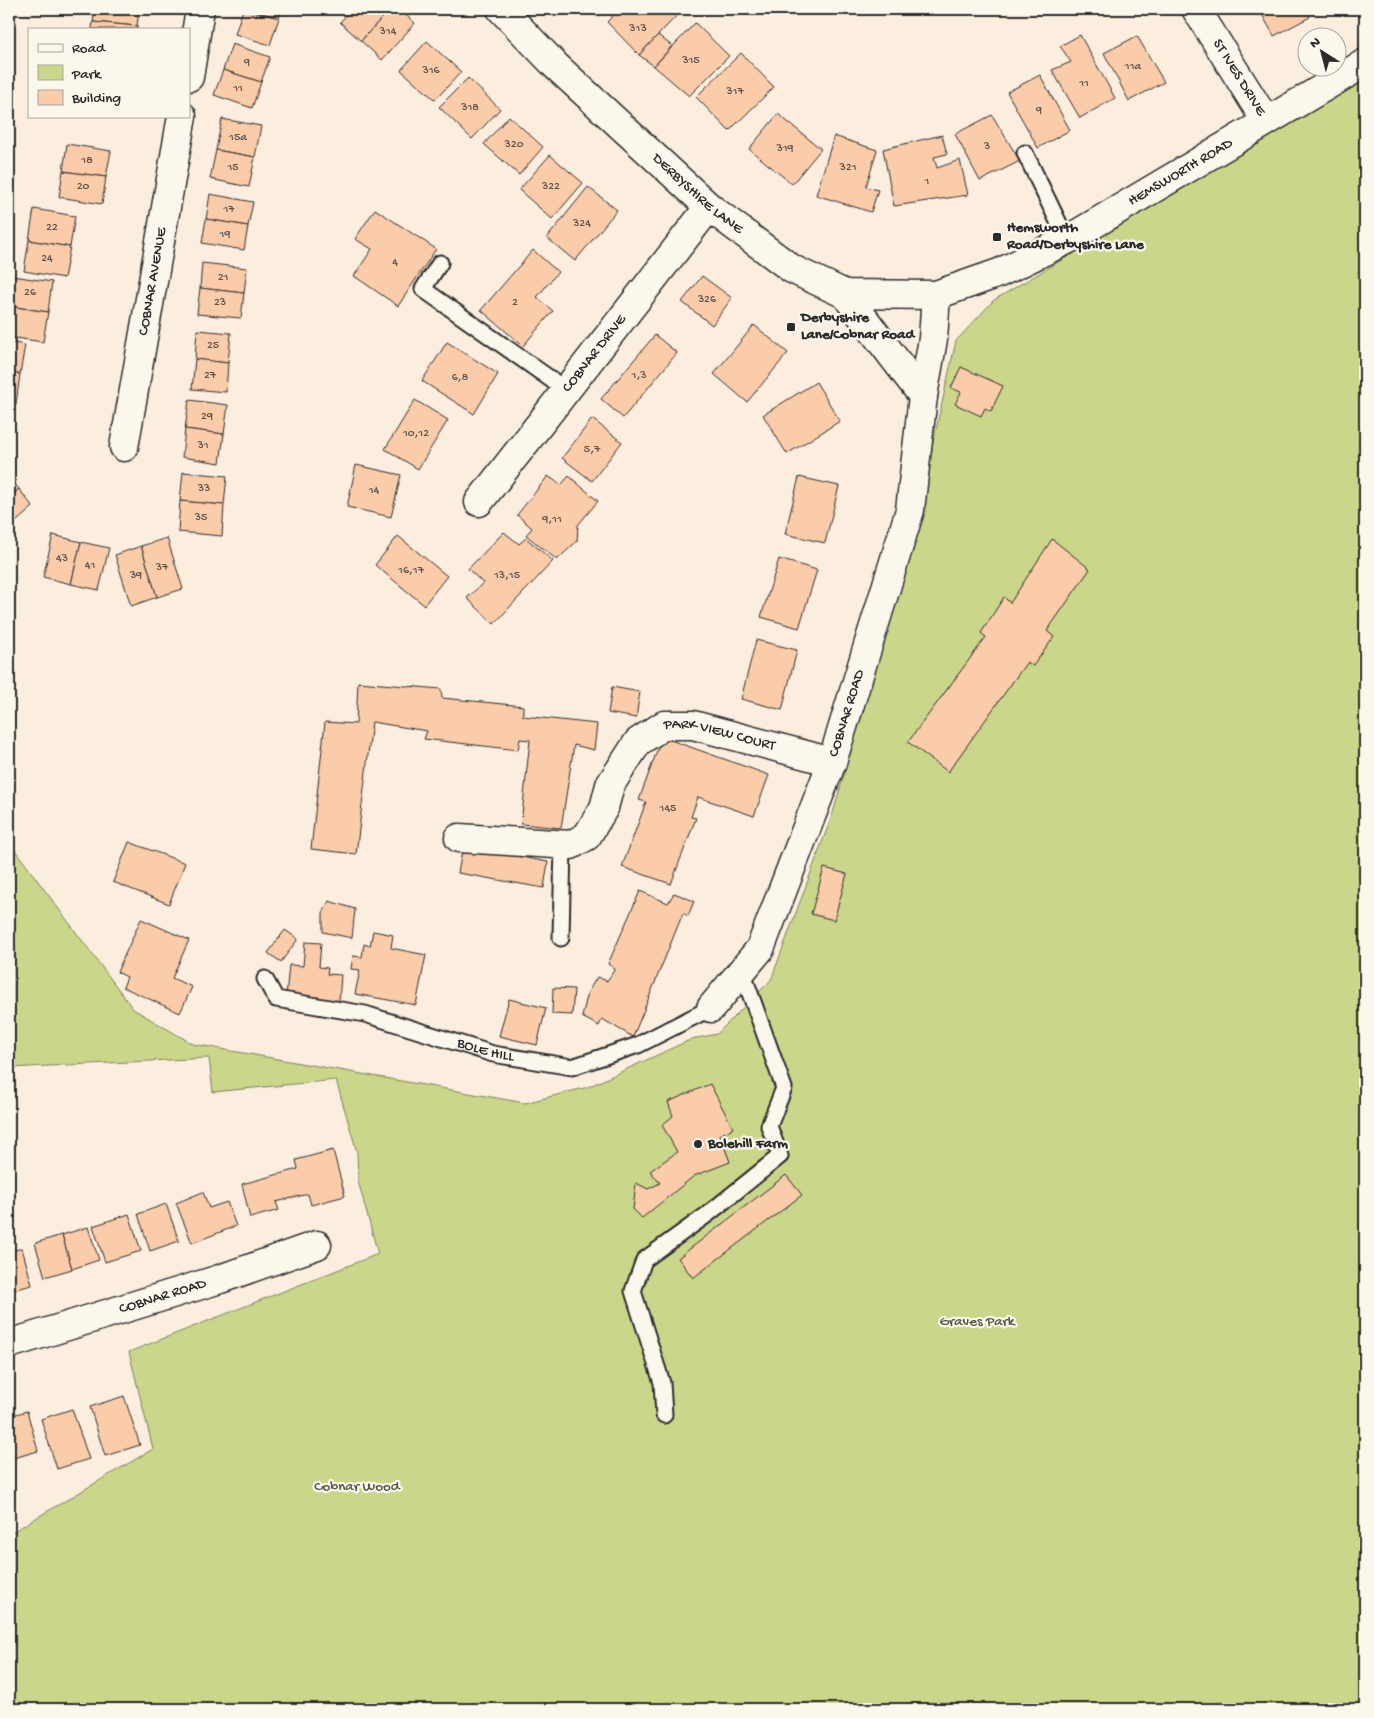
<svg xmlns="http://www.w3.org/2000/svg" width="1374" height="1718" font-family="'Gochi Hand',sans-serif">
<style>
.green{fill:#cad78b;stroke:#7a815b}
.building{fill:#fbccaa;stroke:#2b2b2b}
.lines{fill:none;stroke-linecap:round;stroke-linejoin:round}
.service-casing{stroke:#2b2b2b;stroke-width:19}
.minor-casing{stroke:#2b2b2b;stroke-width:31}
.tertiary-casing{stroke:#2b2b2b;stroke-width:31}
.service{stroke:#fbf7ec;stroke-width:15}
.minor{stroke:#fbf7ec;stroke-width:28}
.tertiary{stroke:#fbf7ec;stroke-width:28}
.poi-dot{fill:#2b2b2b;stroke:#fbf7ec;stroke-width:2}
.labels{text-anchor:middle;dominant-baseline:central;stroke-width:4.5;stroke-linejoin:round;paint-order:stroke}
.number-label{font-size:12px;fill:#5f534b}
.street-label{font-size:15px;fill:#2b2b2b;stroke:#fbf7ec}
.poi-label{font-size:15px;font-weight:bold;fill:#2b2b2b;stroke:#fbf7ec;text-anchor:start}
.park-label{font-size:15px;fill:#535643;stroke:#fbf7ec}
</style>
<rect width="100%" height="100%" fill="#fbeedf"/>
<filter id="ink" filterUnits="userSpaceOnUse"><feTurbulence type="fractalNoise" baseFrequency=".02" numOctaves="2"/><feDisplacementMap in="SourceGraphic" scale="10" xChannelSelector="R" yChannelSelector="G"/><feConvolveMatrix kernelMatrix="1 2 1 2 8 2 1 2 1" color-interpolation-filters="sRGB"/></filter>
<g filter="url(#ink)">
<path class="green" d="M1365,80V1709H9V1534L153,1449L129,1352L378,1254L358,1181L357,1152L336,1080L213,1092L209,1058L9,1068V842L133,1009L193,1044L525,1103L588,1087L692,1039L717,1034L771,980L833,813L889,618L923,514L926,473L956,341L994,300Z"/>
<g class="building">
<path d="M95,9H139L137,26L93,22Z"/>
<path d="M243,9L279,18L270,45L235,34Z"/>
<path d="M248,9H282L279,18Z"/>
<path d="M352,9H390L361,41L340,22Z"/>
<path d="M390,9H399L415,23L382,60L361,41Z"/>
<path d="M589,9H606L598,17Z"/>
<path d="M619,9H683L639,55L607,22Z"/>
<path d="M1259,9H1306L1310,17L1274,36Z"/>
<path d="M93,22L137,26V29H92Z"/>
<path d="M695,23L729,56L689,96L654,66Z"/>
<path d="M658,35L672,46L654,66L639,55Z"/>
<path d="M1080,35L1115,98L1080,118L1052,70L1071,62L1060,46Z"/>
<path d="M1137,36L1164,82L1129,101L1104,53Z"/>
<path d="M427,41L461,72L435,100L401,70Z"/>
<path d="M232,44L270,57L261,82L223,70Z"/>
<path d="M741,53L774,87L729,131L696,97Z"/>
<path d="M223,70L261,82L252,108L214,95Z"/>
<path d="M1040,75L1070,130L1038,148L1007,92Z"/>
<path d="M468,78L500,109L472,139L439,107Z"/>
<path d="M778,114L821,149L792,184L749,149Z"/>
<path d="M992,115L1020,161L980,181L955,134Z"/>
<path d="M509,116L543,147L519,175L484,144Z"/>
<path d="M222,119L261,126L255,157L216,150Z"/>
<path d="M942,135L947,154L934,157L937,168L960,160L968,195L894,206L883,149Z"/>
<path d="M834,136L877,150L866,187L878,190L871,212L816,195Z"/>
<path d="M67,144L111,151L106,177L63,171Z"/>
<path d="M216,150L255,157L249,187L210,179Z"/>
<path d="M550,155L583,183L552,219L519,190Z"/>
<path d="M63,171L106,177L102,204L59,197Z"/>
<path d="M588,187L617,210L575,261L547,238Z"/>
<path d="M210,194L253,202L248,226L206,219Z"/>
<path d="M34,209L75,216L70,247L29,240Z"/>
<path d="M375,209L436,249L398,306L354,276L372,249L355,239Z"/>
<path d="M206,219L248,226L244,250L202,243Z"/>
<path d="M29,240L70,247L64,278L24,271Z"/>
<path d="M533,250L558,272L537,297L553,311L523,346L481,310Z"/>
<path d="M202,263L247,268L244,293L200,288Z"/>
<path d="M13,276L52,282L48,312L9,306Z"/>
<path d="M702,276L732,298L712,325L682,302Z"/>
<path d="M200,288L244,293L241,318L197,314Z"/>
<path d="M9,306L48,312L43,342L9,337Z"/>
<path d="M754,325L788,353L747,402L714,374Z"/>
<path d="M197,330L231,333L228,363L195,359Z"/>
<path d="M655,335L677,353L623,418L601,399Z"/>
<path d="M9,342L25,345L20,374L9,372Z"/>
<path d="M447,342L498,374L474,414L422,381Z"/>
<path d="M195,359L228,363L226,392L192,389Z"/>
<path d="M961,367L1003,386L991,411L985,408L981,416L955,404L961,392L951,388Z"/>
<path d="M9,372L20,374L16,404L9,403Z"/>
<path d="M816,382L840,421L787,454L763,415Z"/>
<path d="M189,400L228,405L224,434L185,429Z"/>
<path d="M415,400L448,420L418,469L385,449Z"/>
<path d="M592,419L622,442L592,481L562,458Z"/>
<path d="M185,429L224,434L220,463L182,457Z"/>
<path d="M356,465L401,475L391,517L347,507Z"/>
<path d="M183,472L227,476L224,505L180,501Z"/>
<path d="M548,476L561,485L569,476L598,501L578,525L577,541L557,560L526,535L532,528L517,515Z"/>
<path d="M9,477L19,489L9,498Z"/>
<path d="M799,477L839,486L825,543L785,534Z"/>
<path d="M19,489L33,507L9,528V498Z"/>
<path d="M180,501L224,505L222,536L178,532Z"/>
<path d="M504,532L519,544L526,538L553,561L494,624L467,598L483,583L468,569Z"/>
<path d="M53,535L81,542L71,584L43,577Z"/>
<path d="M398,536L447,576L424,605L375,565Z"/>
<path d="M167,538L183,589L157,597L141,546Z"/>
<path d="M1052,539L1090,569L1047,631L1054,637L1033,666L1027,662L948,772L908,742L986,637L981,633L1004,597L1010,603Z"/>
<path d="M81,542L109,548L99,590L71,584Z"/>
<path d="M141,546L157,597L131,606L115,555Z"/>
<path d="M779,559L817,570L799,628L761,617Z"/>
<path d="M756,640L797,650L782,710L741,699Z"/>
<path d="M358,682L441,689L442,698L523,706V716L597,724L594,750L574,745L561,828L521,824L530,740L520,739L518,750L424,739L427,731L372,722L356,854L311,849L325,722L356,724Z"/>
<path d="M612,687L640,692L636,718L608,713Z"/>
<path d="M662,737L769,775L754,816L698,797L691,817L696,818L671,884L622,867L646,802L639,800Z"/>
<path d="M129,842L185,863L169,904L113,882Z"/>
<path d="M463,846L548,862L544,888L458,873Z"/>
<path d="M824,868L847,874L834,920L811,914Z"/>
<path d="M640,891L668,903L674,893L694,901L688,916L683,913L633,1037L602,1019L599,1026L582,1017L588,992L597,977L607,981L615,969L608,964Z"/>
<path d="M329,901L355,909L352,938L323,932V913Z"/>
<path d="M141,919L189,940L172,978L192,987L180,1013L123,987L127,977L117,972Z"/>
<path d="M285,930L298,939L281,962L268,953Z"/>
<path d="M373,931L393,935L391,948L426,955L416,1005L355,994L360,970L351,969L353,956L362,957L364,944L370,946Z"/>
<path d="M305,942L321,943L319,967L328,968L327,974L341,975L339,1001L286,996L289,965L303,966Z"/>
<path d="M553,988L574,989L572,1015L552,1014Z"/>
<path d="M509,999L546,1008L537,1045L499,1036Z"/>
<path d="M710,1084L733,1128L720,1135L730,1162L694,1176L642,1218L633,1209L636,1183L648,1189L660,1183L650,1171L677,1152L662,1125L673,1116L668,1102Z"/>
<path d="M333,1150L345,1196L311,1205L308,1194L276,1202L279,1210L250,1218L242,1184L298,1169L296,1160Z"/>
<path d="M786,1175L802,1195L693,1278L678,1258Z"/>
<path d="M203,1192L209,1208L227,1202L236,1226L192,1243L176,1203Z"/>
<path d="M166,1204L179,1241L150,1251L138,1214Z"/>
<path d="M129,1214L141,1251L105,1262L93,1226Z"/>
<path d="M88,1227L99,1260L72,1269L62,1235Z"/>
<path d="M62,1235L72,1269L45,1277L35,1243Z"/>
<path d="M22,1248L32,1285L9,1291V1252Z"/>
<path d="M124,1396L140,1445L105,1456L90,1407Z"/>
<path d="M72,1409L89,1459L57,1469L41,1419Z"/>
<path d="M27,1411L38,1451L10,1459L14,1471L9,1472V1416Z"/>
</g>
<g class="lines">
<defs>
<g id="service">
<path d="M1025,153L1067,240"/>
<path d="M440,263L423,289L566,390"/>
<path d="M561,938L563,844"/>
<path id="s1" d="M265,979L276,999L365,1014L493,1054L572,1067L638,1045L711,1008"/>
<path d="M664,1415L662,1383L633,1291L644,1260L708,1214L780,1156L769,1126L784,1088L742,971"/>
</g>
<g id="minor">
<path id="s2" d="M1196,9L1266,121"/>
<path d="M189,77L200,9"/>
<path d="M923,396L933,339L936,295"/>
<path id="s3" d="M124,447L182,116"/>
<path id="s4" d="M479,502L709,207"/>
<path id="s5" d="M459,838L571,845L587,836L604,808L610,785L638,742L664,725H693L832,762"/>
<path id="s6" d="M711,1008L760,949L832,762L910,510L923,396L845,294"/>
<path id="s7" d="M9,1344L220,1279L317,1245"/>
</g>
<g id="tertiary">
<path id="s8" d="M501,9L556,66L709,207L792,269L845,294L936,295L999,273L1067,240L1365,63"/>
</g>
</defs>
<use href="#service" class="service-casing"/>
<use href="#minor" class="minor-casing"/>
<use href="#tertiary" class="tertiary-casing"/>
<use href="#service" class="service"/>
<use href="#minor" class="minor"/>
<use href="#tertiary" class="tertiary"/>
</g>
</g>
<g class="poi-dot">
<rect x="992" y="232" width="10" height="10" rx="2.5"/>
<rect x="786" y="322" width="10" height="10" rx="2.5"/>
<circle cx="698" cy="1144" r="5"/>
</g>
<g class="labels">
<g class="number-label">
<text x="638" y="29">313</text>
<text x="388" y="32">314</text>
<text x="691" y="61">315</text>
<text x="247" y="63">9</text>
<text x="1133" y="67">11a</text>
<text x="431" y="71">316</text>
<text x="1084" y="84">11</text>
<text x="238" y="89">11</text>
<text x="735" y="92">317</text>
<text x="470" y="108">318</text>
<text x="1039" y="111">9</text>
<text x="238" y="138">15a</text>
<text x="514" y="145">320</text>
<text x="987" y="147">3</text>
<text x="785" y="149">319</text>
<text x="87" y="161">18</text>
<text x="233" y="168">15</text>
<text x="848" y="168">321</text>
<text x="927" y="182">1</text>
<text x="83" y="187">20</text>
<text x="551" y="187">322</text>
<text x="229" y="210">17</text>
<text x="582" y="224">324</text>
<text x="52" y="228">22</text>
<text x="225" y="235">19</text>
<text x="47" y="259">24</text>
<text x="395" y="263">4</text>
<text x="223" y="278">21</text>
<text x="30" y="293">26</text>
<text x="707" y="300">326</text>
<text x="220" y="303">23</text>
<text x="515" y="303">2</text>
<text x="213" y="346">25</text>
<text x="210" y="376">27</text>
<text x="639" y="376">1,3</text>
<text x="460" y="378">6,8</text>
<text x="207" y="417">29</text>
<text x="416" y="434">10,12</text>
<text x="203" y="446">31</text>
<text x="592" y="450">5,7</text>
<text x="204" y="489">33</text>
<text x="374" y="491">14</text>
<text x="201" y="518">35</text>
<text x="552" y="520">9,11</text>
<text x="62" y="559">43</text>
<text x="90" y="566">41</text>
<text x="162" y="568">37</text>
<text x="411" y="571">16,17</text>
<text x="136" y="576">39</text>
<text x="507" y="576">13,15</text>
<text x="668" y="809">145</text>
</g>
<g class="street-label">
<text stroke="none"><textPath href="#s2" startOffset="81">ST IVES DRIVE</textPath></text>
<text stroke="none"><textPath href="#s8" startOffset="815">HEMSWORTH ROAD</textPath></text>
<text stroke="none"><textPath href="#s8" startOffset="270">DERBYSHIRE LANE</textPath></text>
<text stroke="none"><textPath href="#s3" startOffset="168">COBNAR AVENUE</textPath></text>
<text stroke="none"><textPath href="#s4" startOffset="188">COBNAR DRIVE</textPath></text>
<text stroke="none"><textPath href="#s6" startOffset="328">COBNAR ROAD</textPath></text>
<text stroke="none"><textPath href="#s5" startOffset="326">PARK VIEW COURT</textPath></text>
<text stroke="none"><textPath href="#s1" startOffset="239">BOLE HILL</textPath></text>
<text stroke="none"><textPath href="#s7" startOffset="161">COBNAR ROAD</textPath></text>
</g>
<g class="poi-label">
<text x="1007" y="228">Hemsworth<tspan x="1007" dy="17">Road/Derbyshire Lane</tspan></text>
<text x="801" y="318">Derbyshire<tspan x="801" dy="17">Lane/Cobnar Road</tspan></text>
<text x="708" y="1144">Bolehill Farm</text>
</g>
<g class="park-label">
<text x="977" y="1322">Graves Park</text>
<text x="357" y="1487">Cobnar Wood</text>
</g>
</g>
<rect width="1374" height="1718" fill="none" stroke="#fbf7ec" stroke-width="30"/>
<rect x="15" y="15" width="1344" height="1688" fill="none" stroke="#2b2b2b" stroke-width="2" filter="url(#ink)"/>
<rect x="28" y="28" width="162" height="90" fill="#fbf7ec" stroke="#a8a59f"/>
<rect x="38" y="44" width="25" height="8" fill="#fbf7ec" stroke="#a8a59f"/>
<text x="72" y="52" font-size="15" fill="#2b2b2b">Road</text>
<rect x="38" y="65" width="25" height="15" fill="#cad78b" stroke="#a8a59f"/>
<text x="72" y="78" font-size="15" fill="#2b2b2b">Park</text>
<rect x="38" y="90" width="25" height="15" fill="#fbccaa" stroke="#a8a59f"/>
<text x="72" y="102" font-size="15" fill="#2b2b2b">Building</text>
<g transform="translate(1322 52) rotate(324)"><circle r="24" fill="#fbf7ec" stroke="#a8a59f"/>
<path d="M0-4L9 19L0 12L-9 19Z" fill="#2b2b2b"/>
<text y="-8" font-size="14" font-weight="bold" text-anchor="middle" fill="#2b2b2b">N</text>
</g>
</svg>
